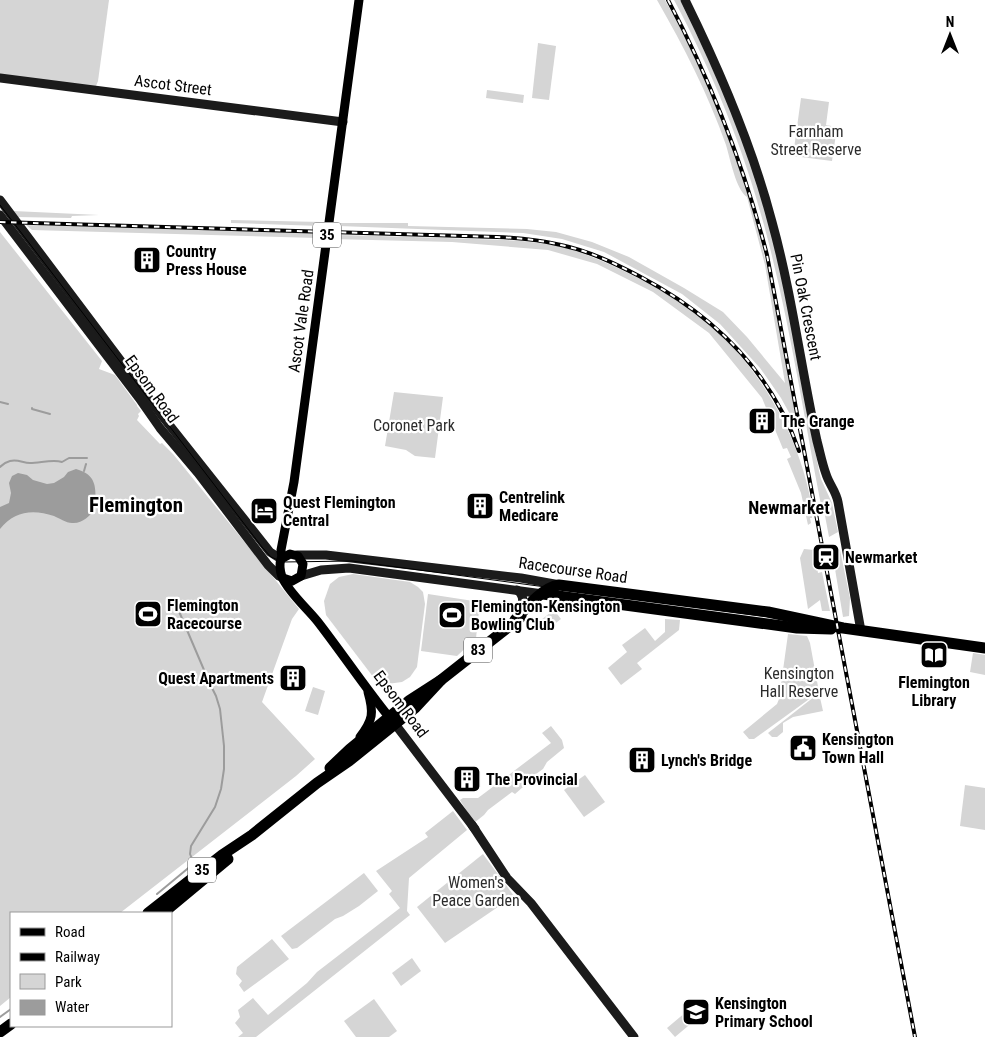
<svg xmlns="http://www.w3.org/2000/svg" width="985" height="1037" font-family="'Roboto Condensed',sans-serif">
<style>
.green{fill:#d5d5d5}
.water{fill:#9c9c9c}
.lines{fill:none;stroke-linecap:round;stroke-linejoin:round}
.stream{stroke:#9c9c9c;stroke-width:2}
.secondary{stroke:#1b1b1b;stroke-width:9}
.primary{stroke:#000;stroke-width:9}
.highway{stroke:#000;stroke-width:11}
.tram{stroke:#000;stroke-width:1}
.rail-casing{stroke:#000;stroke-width:4}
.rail{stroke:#fff;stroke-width:2;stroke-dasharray:5.5;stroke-linecap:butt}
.labels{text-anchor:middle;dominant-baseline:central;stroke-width:4.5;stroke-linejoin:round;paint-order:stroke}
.shield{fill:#fff;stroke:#4c4c4c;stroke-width:1}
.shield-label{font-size:15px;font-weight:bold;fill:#000}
.street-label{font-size:16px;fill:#000;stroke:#fff}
.park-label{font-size:16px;fill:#2c2c2c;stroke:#fff}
.poi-label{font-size:16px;font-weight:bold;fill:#000;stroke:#fff;text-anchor:start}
.neighbourhood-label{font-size:18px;font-weight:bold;fill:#000;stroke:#fff}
.district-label{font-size:21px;font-weight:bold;fill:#000;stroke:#fff}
</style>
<rect width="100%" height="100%" fill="#fff"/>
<g class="green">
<path d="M0,0H109L98,81L96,86L92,87L0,75Z"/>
<path d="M657,0H665C709,80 743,165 764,254C778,312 787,371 798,429L781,398L760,368L720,324L682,294L604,252L562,239L523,233L339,226V223H408V226L527,229L556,232L592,242L629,257L684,288L723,312L747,337L785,383L765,265L747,197C736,190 730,158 726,145C708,94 684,47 657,0Z"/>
<path d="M674,0H680C707,55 732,110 752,167C785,265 799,369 819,471L821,479L832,503L838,532L829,537L823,505H821C803,412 789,317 764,225C743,147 712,71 674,0Z"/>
<path d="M538,43L556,46L549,100L532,98Z"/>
<path d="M487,90L524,95L523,103L486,98Z"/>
<path d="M801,98L829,102L826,125L837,127L832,161L793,156Z"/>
<path d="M13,211L99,215L72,216L71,218L17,217Z"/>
<path d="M231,220L321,222L320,226L231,223Z"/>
<path d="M26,225L318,233L317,238L32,230Z"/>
<path d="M0,232L102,361L99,369L115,375L137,405V406L141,411L138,414L139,416L137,420L160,444L162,443L173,454L299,609L292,619L262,702L315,759L296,776L120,913H11V997L0,1006Z"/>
<path d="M336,235C381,236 426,237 472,239C501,240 532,240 562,247C589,254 614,266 638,278C663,291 687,305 708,323C762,370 800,437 812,507H810L812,518H810L811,523L808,525L801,493L787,459L791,457L787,448L783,449L762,398L709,333L653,292L597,264L548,250L452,242L332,239Z"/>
<path d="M394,392L443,397L435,458L415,456L406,450L385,446Z"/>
<path d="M804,549L814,550L818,573L822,572L830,611H822L820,600L808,609L800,558Z"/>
<path d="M837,550H840L850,598L849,616L843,617L833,557L839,556Z"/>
<path d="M353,574L410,582L418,587L423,592L425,604L417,667L410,677L402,682L387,684L374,678L326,615L324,601L330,584L339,577Z"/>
<path d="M428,594L480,602L476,638L457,656L421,651Z"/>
<path d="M554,610L561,619L544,632L537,623Z"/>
<path d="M665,619L680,620L679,630L637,663L642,669L621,685L608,668L627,652L622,645L645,628L655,641L665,632Z"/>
<path d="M788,634L807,636L810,643L819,692L754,739H749L743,732L777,704L779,699Z"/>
<path d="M973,653L985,655V675L970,672Z"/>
<path d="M313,687L325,691L318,715L305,711Z"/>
<path d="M819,693L823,711L793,717L783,723V732L777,737H772L768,733Z"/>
<path d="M551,726L562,740L564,748L547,762L543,769L522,784L523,787L515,794L512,792L488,810L484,815L474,823L460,800L463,798H478L551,743L542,733Z"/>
<path d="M585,775L605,802L584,817L564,790Z"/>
<path d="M965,785L985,788V830L960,826Z"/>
<path d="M453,811L467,830L409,878L407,911L410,915L256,1037H238L243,1033L235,1023L240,1017L238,1010L253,998L268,1015L307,983L317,972L400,908L389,894L392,891L376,871L428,837L425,833Z"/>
<path d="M483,854L514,896L445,943L417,907Z"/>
<path d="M364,873L378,891L359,906L343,916L335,919L297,948L292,949L281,936Z"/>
<path d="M272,939L289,959L244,992L239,985L242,981L236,974L237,967Z"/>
<path d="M412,958L421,971L401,986L392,973Z"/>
<path d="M374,999L397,1031L389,1037H356L344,1021Z"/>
<path d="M686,1012L694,1021L675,1037L667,1028Z"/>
</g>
<path class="water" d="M76,469C98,475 96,489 95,509C90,516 82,524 72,523C66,523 59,518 54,516C33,509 14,511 0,529V507L9,503L11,493L9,483L12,476L18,473L27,475L33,480L47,484L54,483L64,477L68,472Z"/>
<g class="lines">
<g class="stream">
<path d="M0,402L8,404"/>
<path d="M32,408V409L50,414"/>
<path d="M0,467C3,464 6,462 10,461C18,459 23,463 30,463C40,463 53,459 62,462L69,458H87"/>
<path d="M84,471L86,464"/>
<path d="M157,894L192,865V859L190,854L191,846L215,807L221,789L224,769V746L220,709L216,696L210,684L178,609"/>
<path d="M0,1017L11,1009"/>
</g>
<g class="secondary">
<path d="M685,0C720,71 752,145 772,222C792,294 801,368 817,441C820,452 822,463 826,474C829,484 836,491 838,502L861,631"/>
<path d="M0,78L343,122"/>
<path d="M0,200L163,417L270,552L281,559"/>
<path d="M0,215L139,398L160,428L198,473L268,565L279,576L283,578"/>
<path d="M297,555H326L521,578L560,585"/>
<path d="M301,576L321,570L349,568L543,594"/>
<path d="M517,590C526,596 523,606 519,614"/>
<path d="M395,724L475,829"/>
<path d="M472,825L507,878L531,903L634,1037"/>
</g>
<g class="primary">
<path d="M282,558L281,550L294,482L359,0"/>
<path d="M283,578L292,581L301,576L303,564L298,556L290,554L281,559C279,565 280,571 282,577C289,593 307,608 318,622C342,653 364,686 389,717"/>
<path d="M360,737C373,720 374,713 368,692"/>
</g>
<g class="highway">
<path d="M543,594L797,628L831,629"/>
<path d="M515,620C526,608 542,588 559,585L768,612L843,628L985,648"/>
<path d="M330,768L350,749L410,700L441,680L521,617"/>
<path d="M148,913L222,855L252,835L317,783L349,761L415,708L441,680"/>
<path d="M163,913L228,859"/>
<path d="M0,1032L11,1024"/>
</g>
<path class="tram" d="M0,205L262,547L271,557L283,562L352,561L985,646"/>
<defs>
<g id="rail">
<path d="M668,0C711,81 744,166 767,255L915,1037"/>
<path d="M0,222L497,237C519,238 540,240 561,245C589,251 614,263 639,276C713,315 771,370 799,451"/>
</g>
</defs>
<use href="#rail" class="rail-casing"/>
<use href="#rail" class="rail"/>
</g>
<defs>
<symbol id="building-square" viewBox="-11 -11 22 22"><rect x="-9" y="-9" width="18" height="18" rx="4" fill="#000" stroke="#fff"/><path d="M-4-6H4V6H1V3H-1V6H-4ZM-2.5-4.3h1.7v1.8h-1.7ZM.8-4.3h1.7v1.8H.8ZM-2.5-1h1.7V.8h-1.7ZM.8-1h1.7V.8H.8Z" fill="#fff"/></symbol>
<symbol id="hotel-square" viewBox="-11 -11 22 22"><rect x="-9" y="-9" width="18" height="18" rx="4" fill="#000" stroke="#fff"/><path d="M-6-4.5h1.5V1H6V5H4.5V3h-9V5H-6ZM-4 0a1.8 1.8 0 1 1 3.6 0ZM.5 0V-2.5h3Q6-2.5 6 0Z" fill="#fff"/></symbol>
<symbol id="station-square" viewBox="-11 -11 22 22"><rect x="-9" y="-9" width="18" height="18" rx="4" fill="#000" stroke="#fff"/><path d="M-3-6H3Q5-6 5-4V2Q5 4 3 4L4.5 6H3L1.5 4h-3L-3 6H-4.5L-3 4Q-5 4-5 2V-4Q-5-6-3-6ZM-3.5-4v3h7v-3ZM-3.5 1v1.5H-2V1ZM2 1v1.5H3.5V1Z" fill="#fff"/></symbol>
<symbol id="stadium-square" viewBox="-11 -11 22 22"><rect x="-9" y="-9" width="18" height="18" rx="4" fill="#000" stroke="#fff"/><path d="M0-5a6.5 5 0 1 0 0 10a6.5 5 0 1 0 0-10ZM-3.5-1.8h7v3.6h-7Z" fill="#fff"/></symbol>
<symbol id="library-square" viewBox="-11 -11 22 22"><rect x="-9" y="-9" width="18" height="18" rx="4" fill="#000" stroke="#fff"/><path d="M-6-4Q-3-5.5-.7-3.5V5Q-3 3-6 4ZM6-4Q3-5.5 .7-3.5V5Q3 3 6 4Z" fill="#fff"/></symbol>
<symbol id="civic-square" viewBox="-11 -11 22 22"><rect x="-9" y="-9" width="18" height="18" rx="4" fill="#000" stroke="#fff"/><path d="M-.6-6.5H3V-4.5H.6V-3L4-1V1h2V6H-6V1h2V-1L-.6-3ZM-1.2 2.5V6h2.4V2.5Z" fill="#fff"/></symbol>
<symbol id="school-square" viewBox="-11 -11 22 22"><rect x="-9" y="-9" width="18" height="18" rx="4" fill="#000" stroke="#fff"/><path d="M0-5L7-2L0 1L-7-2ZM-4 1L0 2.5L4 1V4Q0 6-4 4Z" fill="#fff"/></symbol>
</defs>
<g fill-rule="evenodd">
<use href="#building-square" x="131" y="244" width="32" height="32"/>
<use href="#building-square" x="746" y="405" width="32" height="32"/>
<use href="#building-square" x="464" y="490" width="32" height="32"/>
<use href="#hotel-square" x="248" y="495" width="32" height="32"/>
<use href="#station-square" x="810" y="541" width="32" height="32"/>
<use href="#stadium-square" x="132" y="598" width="32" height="32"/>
<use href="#stadium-square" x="436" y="599" width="32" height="32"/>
<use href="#library-square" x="918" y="639" width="32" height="32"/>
<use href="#building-square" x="277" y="662" width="32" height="32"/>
<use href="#civic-square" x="787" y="732" width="32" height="32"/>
<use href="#building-square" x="626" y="744" width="32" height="32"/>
<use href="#building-square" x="451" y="763" width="32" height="32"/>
<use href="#school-square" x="680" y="996" width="32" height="32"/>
</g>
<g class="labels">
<g class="shield">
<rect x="313" y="222.5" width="28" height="25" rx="4"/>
<rect x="464" y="637.5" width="28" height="25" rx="4"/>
<rect x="188" y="857.5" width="28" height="25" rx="4"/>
</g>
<g class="shield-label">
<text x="327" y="235">35</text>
<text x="478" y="650">83</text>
<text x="202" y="870">35</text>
</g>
<g class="street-label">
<text transform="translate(173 85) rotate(7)">Ascot Street</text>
<text transform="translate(806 307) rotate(79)">Pin Oak Crescent</text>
<text transform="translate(301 321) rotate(-82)">Ascot Vale Road</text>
<text transform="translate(152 389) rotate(54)">Epsom Road</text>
<text transform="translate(573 570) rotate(8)">Racecourse Road</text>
<text transform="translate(401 704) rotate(53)">Epsom Road</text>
</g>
<g class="park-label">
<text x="816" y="131">Farnham<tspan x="816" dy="18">Street Reserve</tspan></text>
<text x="414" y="425">Coronet Park</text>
<text x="799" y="673">Kensington<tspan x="799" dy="18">Hall Reserve</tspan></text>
<text x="476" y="882">Women's<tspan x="476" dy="18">Peace Garden</tspan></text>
</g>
<g class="poi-label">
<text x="166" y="251">Country<tspan x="166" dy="18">Press House</tspan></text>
<text x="781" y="421">The Grange</text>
<text x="499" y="497">Centrelink<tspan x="499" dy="18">Medicare</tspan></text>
<text x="283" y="502">Quest Flemington<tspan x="283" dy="18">Central</tspan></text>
<text x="845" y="557">Newmarket</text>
<text x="167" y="605">Flemington<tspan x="167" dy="18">Racecourse</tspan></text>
<text x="471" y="606">Flemington-Kensington<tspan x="471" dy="18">Bowling Club</tspan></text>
<text x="274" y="678" text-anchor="end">Quest Apartments</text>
<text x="934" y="682" text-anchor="middle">Flemington<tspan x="934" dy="18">Library</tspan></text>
<text x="822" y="739">Kensington<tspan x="822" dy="18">Town Hall</tspan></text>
<text x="661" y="760">Lynch's Bridge</text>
<text x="486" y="779">The Provincial</text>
<text x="715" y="1003">Kensington<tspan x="715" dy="18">Primary School</tspan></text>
</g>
<g class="neighbourhood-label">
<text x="789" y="507">Newmarket</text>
</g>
<g class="district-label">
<text x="136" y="505">Flemington</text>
</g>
</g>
<rect x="10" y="912" width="162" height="115" fill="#ffffff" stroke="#999999"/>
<rect x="20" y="928" width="25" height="8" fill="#000000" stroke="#999999"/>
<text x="55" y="937" font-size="15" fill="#000000">Road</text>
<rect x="20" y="953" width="25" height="8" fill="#000000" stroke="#999999"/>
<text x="55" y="962" font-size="15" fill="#000000">Railway</text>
<rect x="20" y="974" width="25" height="15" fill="#d5d5d5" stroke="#999999"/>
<text x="55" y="987" font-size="15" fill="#000000">Park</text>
<rect x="20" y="1000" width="25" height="15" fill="#9c9c9c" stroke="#999999"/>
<text x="55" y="1012" font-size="15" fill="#000000">Water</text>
<g transform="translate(950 35)" stroke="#ffffff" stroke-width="4" paint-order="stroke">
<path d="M0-4L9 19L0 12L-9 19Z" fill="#000000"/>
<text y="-8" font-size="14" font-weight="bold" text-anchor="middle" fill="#000000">N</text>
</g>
</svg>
